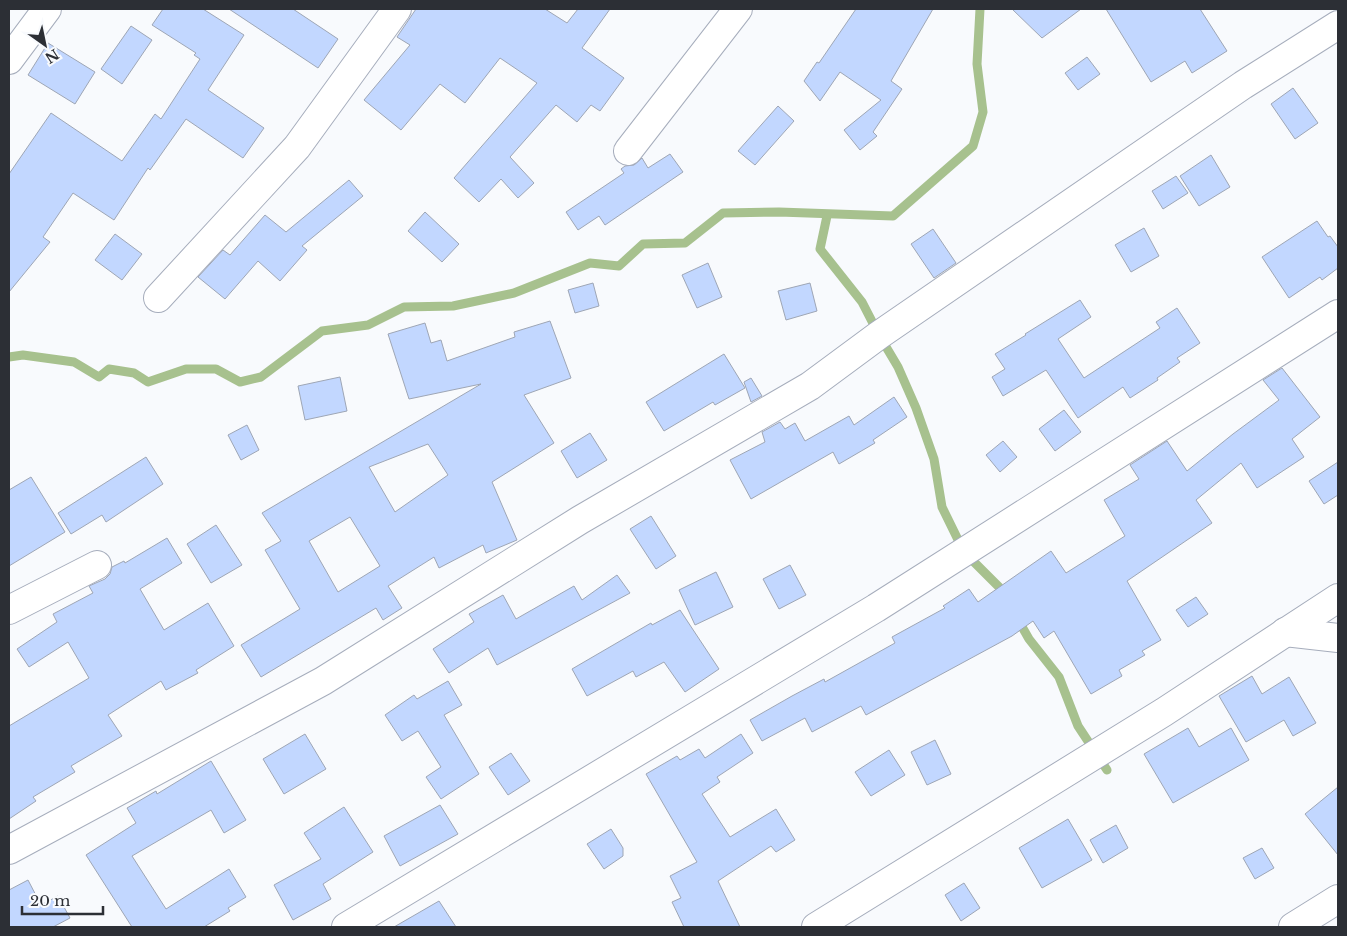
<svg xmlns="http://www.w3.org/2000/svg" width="1347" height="936" font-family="'Libre Baskerville',serif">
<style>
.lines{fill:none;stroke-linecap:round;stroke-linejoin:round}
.stream{stroke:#a7c18e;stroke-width:9}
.building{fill:#c2d7ff;stroke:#9ea6b5;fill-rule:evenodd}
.minor-casing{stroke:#a6adbc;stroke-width:30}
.minor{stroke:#fff;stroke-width:28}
</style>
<rect width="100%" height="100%" fill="#f8fafd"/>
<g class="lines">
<g class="stream">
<path d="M827,216L820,249L862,302L879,335L898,367L916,408L934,459L942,507L964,552L999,587L1004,596"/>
<path d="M9,357L23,355L74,362L99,377L109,369L134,373L148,382L186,369H216L240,382L261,377L322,331L368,325L404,307L453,306L514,293L590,263L619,266L643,244L685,243L723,213L779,212L893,216L973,146L983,112L977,64L980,9"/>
<path d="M1017,618L1029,639L1059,677L1078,726L1107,770"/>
</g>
</g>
<g class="building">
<path d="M163,9H203L244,35L208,90L264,128L243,158L186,119L150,170L148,168L114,220L73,193L43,237L50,242L9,292V174L51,113L122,161L155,114L161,119L200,59L194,55L196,53L152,25Z"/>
<path d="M229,9H293L338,39L318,68Z"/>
<path d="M416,9H545L567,23L578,9H610L582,48L624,78L600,111L591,105L577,122L556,105L510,157L534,183L518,198L501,179L479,202L454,178L537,83L500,58L465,103L440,84L401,130L364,100L410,45L397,37Z"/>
<path d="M856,9H933L891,81L902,89L873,132L877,136L860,150L844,130L881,100L840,72L820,101L804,81L817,62L819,63Z"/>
<path d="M1012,9H1081L1042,38Z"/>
<path d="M1106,9H1200L1227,51L1192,73L1185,61L1151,82Z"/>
<path d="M131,26L152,40L122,84L101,69Z"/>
<path d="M48,43L95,72L75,104L28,75Z"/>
<path d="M1087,57L1100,74L1078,90L1065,73Z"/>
<path d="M1293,88L1318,123L1295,139L1271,104Z"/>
<path d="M778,106L794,121L755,165L738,151Z"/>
<path d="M670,154L683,172L605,225L599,216L578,230L566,212L624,173L621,169L625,166L634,165L642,158L648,168Z"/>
<path d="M1211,155L1230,187L1199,206L1180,176Z"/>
<path d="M1176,176L1188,193L1163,209L1152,191Z"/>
<path d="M349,180L363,196L302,246L307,250L280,281L258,261L225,299L198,277L223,250L230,255L265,215L286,232Z"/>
<path d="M425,212L459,244L442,262L408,231Z"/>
<path d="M1317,221L1328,237L1330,236L1338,247V268L1322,280L1320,277L1289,298L1262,257Z"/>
<path d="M1144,228L1159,256L1131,272L1115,245Z"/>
<path d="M933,229L956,263L934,278L911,244Z"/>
<path d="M115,234L142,254L122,280L95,260Z"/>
<path d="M708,263L722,297L697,308L682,275Z"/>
<path d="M593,283L599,306L575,313L568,290Z"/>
<path d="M810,283L817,311L786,320L778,291Z"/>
<path d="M1080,300L1091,317L1058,339L1084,378L1160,328L1156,322L1177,308L1200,343L1177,358L1180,362L1157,378L1158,380L1130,398L1123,387L1078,418L1046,370L1003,396L992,377L1005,369L995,354L1026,335L1025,334Z"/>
<path d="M550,321L571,378L524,395L554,443L492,482L517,540L486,553L483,545L439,568L434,557L388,586L402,608L383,620L376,608L261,677L241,645L300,609L265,550L281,541L262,513L481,384L409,399L388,334L425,323L431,343L441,340L447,361L515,337L514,332ZM428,444L448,475L395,512L369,467ZM350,517L380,566L338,592L309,541Z"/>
<path d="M724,354L745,388L715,405L713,402L664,431L646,402Z"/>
<path d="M1282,368L1320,417L1292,439L1304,457L1257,488L1241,463L1196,500L1212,523L1127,581L1161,640L1142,651L1145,655L1119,670L1122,676L1091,694L1054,631L1044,638L1033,621L1012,636L866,715L861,706L812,732L805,718L762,741L750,720L792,696L824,679L825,682L895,643L892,637L945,608L943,606L969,589L978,602L1051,551L1066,573L1125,536L1104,500L1139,479L1130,465L1167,441L1187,471L1233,434L1279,400L1263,380Z"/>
<path d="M340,377L347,411L305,420L298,386Z"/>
<path d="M751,378L762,396L751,402L744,382Z"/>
<path d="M894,397L907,417L873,440L875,443L839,464L833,452L751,499L730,460L765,442L762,432L780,422L785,429L795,423L805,441L849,416L854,425Z"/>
<path d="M1064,410L1081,432L1055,451L1039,429Z"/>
<path d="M247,425L259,450L241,460L228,435Z"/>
<path d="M590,433L607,460L577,478L561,451Z"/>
<path d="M1003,441L1017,457L1000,472L986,455Z"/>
<path d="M146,457L163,484L106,522L102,515L71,534L58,513Z"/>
<path d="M1338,462V495L1324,504L1309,481Z"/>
<path d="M31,477L65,532L9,566V490Z"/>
<path d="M651,516L676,556L656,569L630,529Z"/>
<path d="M216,525L242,565L211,583L187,544Z"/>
<path d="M167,538L182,563L140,589L164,630L208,603L234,646L196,670L198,673L166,690L161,681L108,715L122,736L71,766L75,772L33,797L36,801L9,819V726L89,678L68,642L29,667L17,649L57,622L53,614L93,593L89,586L105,579L110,574L112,567L124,561L125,563Z"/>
<path d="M790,565L806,595L779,609L763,579Z"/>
<path d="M716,572L733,607L695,625L679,590Z"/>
<path d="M617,575L630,593L497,665L488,648L449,673L433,649L474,622L469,614L503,595L516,619L574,586L582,600Z"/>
<path d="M1196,597L1208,614L1188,627L1176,610Z"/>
<path d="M680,610L719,669L685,692L664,662L636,677L633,671L587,696L572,669L651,623L652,625Z"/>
<path d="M1252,676L1262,694L1289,677L1316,723L1293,736L1284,720L1246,742L1219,696Z"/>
<path d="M448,681L462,705L444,715L479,774L441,799L426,777L441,767L418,731L402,741L385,715L414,695L417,699Z"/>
<path d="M1188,728L1199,747L1231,728L1249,760L1173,803L1144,754Z"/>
<path d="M305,734L326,769L284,794L263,759Z"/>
<path d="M741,734L753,753L717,777L720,782L702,794L730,837L776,809L795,840L776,852L771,846L718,881L740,927H684L672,902L681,898L670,876L697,862L646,774L677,756L680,760L699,749L705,758Z"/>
<path d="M935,740L951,774L927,785L911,752Z"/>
<path d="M889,750L905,775L871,796L855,772Z"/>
<path d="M511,753L530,781L508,795L489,767Z"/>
<path d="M211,761L246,820L224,833L211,810L132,856L166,909L229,869L246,897L228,908L230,911L204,927H132L86,855L136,823L127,808L156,791L157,794Z"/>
<path d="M1338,787V855L1305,814Z"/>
<path d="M440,805L458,834L400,866L384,836Z"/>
<path d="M344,807L373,852L323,884L331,899L293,920L274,885L321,859L304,833Z"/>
<path d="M1068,819L1092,860L1042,888L1019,848Z"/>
<path d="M1116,825L1128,848L1103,863L1090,840Z"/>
<path d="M611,829L623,848V856L604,869L587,844Z"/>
<path d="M1262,848L1274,868L1255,879L1243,858Z"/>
<path d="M28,880L41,905L58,896L70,918L53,927H9V890Z"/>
<path d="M964,883L980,908L961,921L945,895Z"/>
<path d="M439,901L456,927H394Z"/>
</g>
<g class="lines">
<defs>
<g id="minor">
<path d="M9,60L47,9"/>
<path d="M628,151L738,9"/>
<path d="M158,298L297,147L397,9"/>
<path d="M9,610L97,565"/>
<path d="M1285,632L1338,638"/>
<path d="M9,850L323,681L580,520L810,386L879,335L1243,85L1338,25"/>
<path d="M346,927L876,608L1338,314"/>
<path d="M816,927L1164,712L1338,598"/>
<path d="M1293,927L1338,899"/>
</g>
</defs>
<use href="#minor" class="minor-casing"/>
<use href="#minor" class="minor"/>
</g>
<rect width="1347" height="936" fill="none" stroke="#2c2f35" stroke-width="20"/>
<g transform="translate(45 45) rotate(147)" stroke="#f8fafd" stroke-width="4" paint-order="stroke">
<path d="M0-4L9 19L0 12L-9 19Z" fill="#2c2f35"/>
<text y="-8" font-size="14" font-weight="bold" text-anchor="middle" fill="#2c2f35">N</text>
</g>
<path d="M22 906v8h81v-8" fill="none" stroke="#2c2f35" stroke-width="2.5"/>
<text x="30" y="906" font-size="15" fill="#2c2f35" stroke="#f8fafd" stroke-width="4" paint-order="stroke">20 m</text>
</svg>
